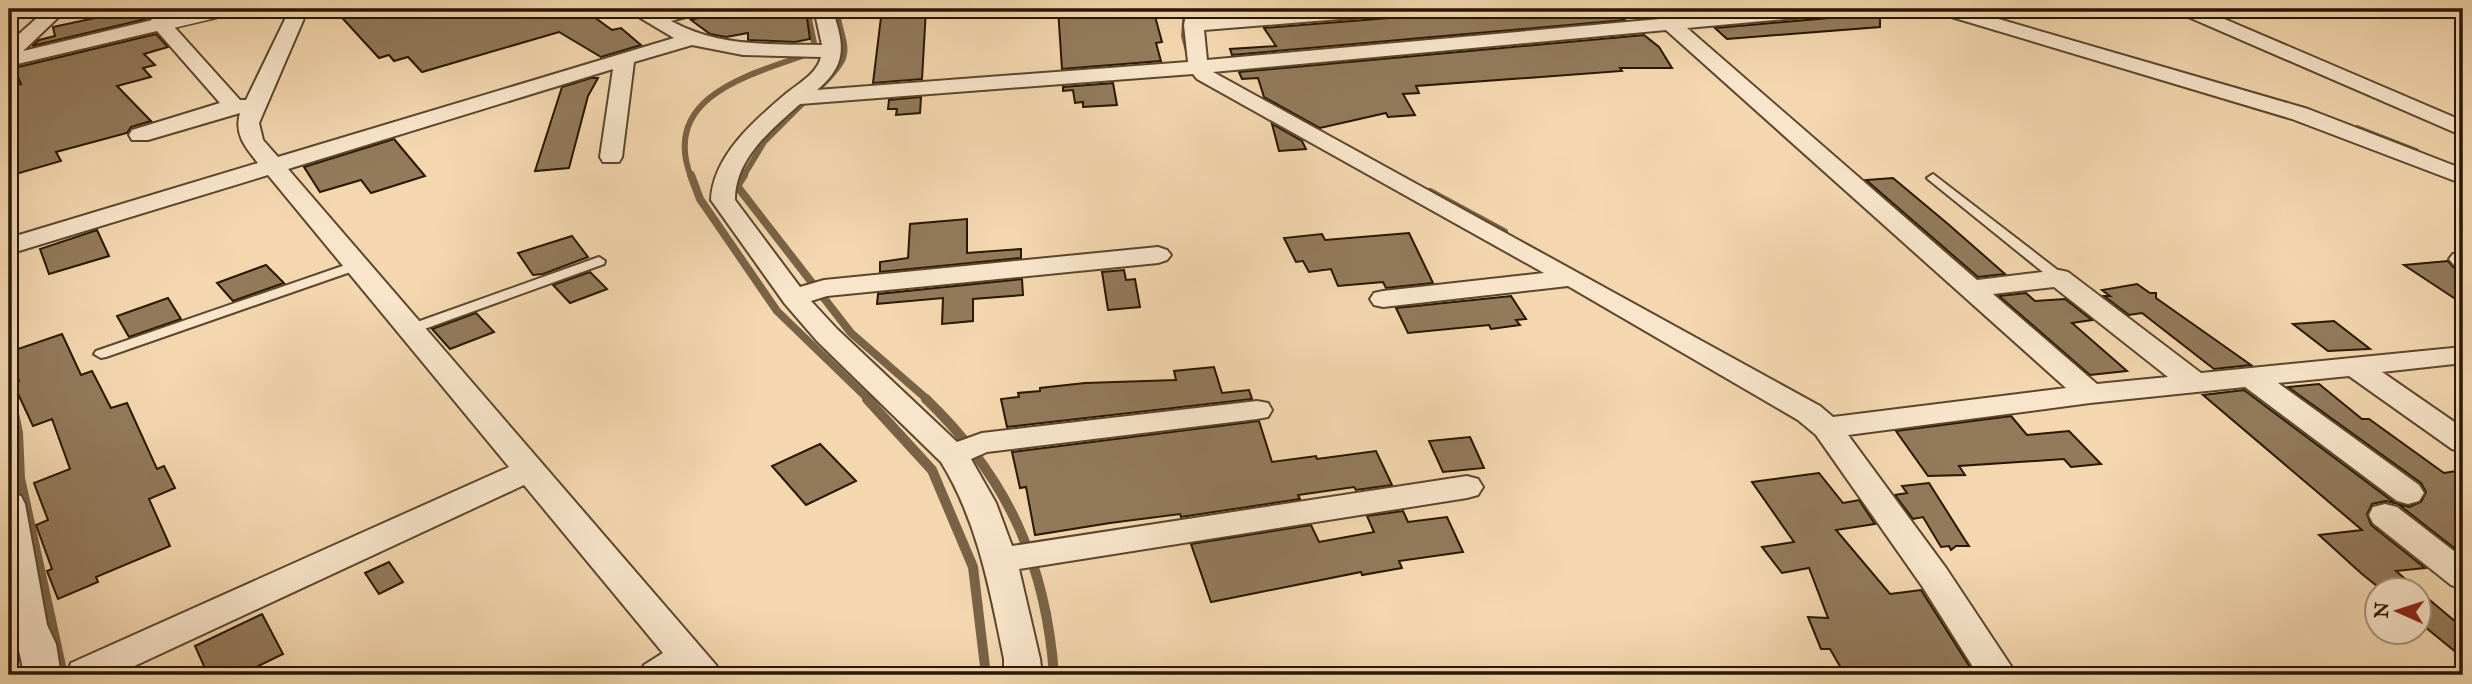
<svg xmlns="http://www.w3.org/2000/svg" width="2472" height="684" font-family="'IM FELL Great Primer',serif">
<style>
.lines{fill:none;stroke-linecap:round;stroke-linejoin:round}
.stream-far2{stroke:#796246;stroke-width:6}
.stream-far1{stroke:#796246;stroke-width:8}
.stream{stroke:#796246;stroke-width:10}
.building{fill:#927a5b;stroke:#281600;stroke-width:2}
.service-casing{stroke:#5b462c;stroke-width:4}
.minor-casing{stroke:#5b462c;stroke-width:4}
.tertiary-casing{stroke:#5b462c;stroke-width:3}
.service{fill:#f8e5cb;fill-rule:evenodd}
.minor{fill:#f8e5cb;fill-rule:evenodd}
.tertiary{fill:#f8e5cb;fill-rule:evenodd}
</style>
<rect width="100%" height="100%" fill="#f4d7af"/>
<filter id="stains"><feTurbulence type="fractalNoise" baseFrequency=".00286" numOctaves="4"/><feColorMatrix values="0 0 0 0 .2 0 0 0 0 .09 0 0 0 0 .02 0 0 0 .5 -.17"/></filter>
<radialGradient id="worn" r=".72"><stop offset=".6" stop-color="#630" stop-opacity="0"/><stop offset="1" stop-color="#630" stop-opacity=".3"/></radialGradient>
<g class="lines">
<g class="stream-far2">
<path d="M1186,9L1184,36L1189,55"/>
<path d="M820,87C856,52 844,52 836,9"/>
<path d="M2357,128L2416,151"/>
<path d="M691,177C660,97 749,75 805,55L815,48L807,9"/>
<path d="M743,177L764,142L810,96"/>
</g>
<g class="stream-far1">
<path d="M691,175L700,199L777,311L869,400"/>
<path d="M744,175L737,186L851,333L928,400"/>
<path d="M1430,192L1504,232"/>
<path d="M9,390L11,400"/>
</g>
<g class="stream">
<path d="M11,399L18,433L20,478L63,675"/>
<path d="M867,399L932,470L973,567L986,675"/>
<path d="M926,399C1007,477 1046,563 1054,675"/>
</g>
</g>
<g class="building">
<path d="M102,9H141L150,18L32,46L39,40L55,36L53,27L109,15Z"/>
<path d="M334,9H583L612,30L621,28L641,45L601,57L559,32L422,72L408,57L394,61L389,55L379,58Z"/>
<path d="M731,9H809L810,18H807L810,39L795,42L748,40V33L726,37L710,34L691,20Z"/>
<path d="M882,9H926L922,79L873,83Z"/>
<path d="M1058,9H1153L1162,42L1156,43L1161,61L1062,69Z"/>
<path d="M1400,9H1493L1502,17L1539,18L1612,9L1625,20L1232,55L1230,49L1276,46L1264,28L1389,18Z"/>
<path d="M1841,9H1880V27L1727,39L1715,28L1829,18L1837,16Z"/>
<path d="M156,34L168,47L144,54L155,65L143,68L151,77L117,86L151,121L131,127L127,133L56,152L61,161L9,176V87L21,84L14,68Z"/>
<path d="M1644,35L1659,47L1672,68H1620L1622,71L1416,86L1419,93L1403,94L1415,115L1388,117L1386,113L1320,128L1264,97L1258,78L1242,79L1239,72Z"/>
<path d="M591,78H598L588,96L569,168L535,171L562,87Z"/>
<path d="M1113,83L1117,105L1083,107V102L1075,103L1073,90L1063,91V87Z"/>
<path d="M921,97L920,113L896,115L897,109H888L889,100Z"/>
<path d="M1272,124L1302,141L1306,149L1279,151Z"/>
<path d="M394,139L425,176L371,193L361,180L320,192L304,167Z"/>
<path d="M1893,178L1948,224L2005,274L1978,277L1866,180Z"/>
<path d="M967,219V253L1021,249V258L880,272V262L908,258L910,224Z"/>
<path d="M97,230L109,256L49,274L40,249Z"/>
<path d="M1409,233L1433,283L1386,288L1383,282L1338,286L1331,269L1309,272L1303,261L1296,262L1284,238L1322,234L1325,240Z"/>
<path d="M572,236L588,257L543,274L533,275L518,253Z"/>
<path d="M2448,261L2453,267L2463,271V304L2404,265Z"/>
<path d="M266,265L284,283L233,301L217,283Z"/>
<path d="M1124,270L1126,280L1135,279L1140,307L1108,310L1102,272Z"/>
<path d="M590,272L607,289L570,303L553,285Z"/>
<path d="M1022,279L1023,295L973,299V321L942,324L943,298L877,304L878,294Z"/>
<path d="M2137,284L2150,293H2156V298L2251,365L2214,369L2142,313L2129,315L2104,296H2110L2102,290Z"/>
<path d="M2026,293L2035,301L2065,299L2092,320L2072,323L2127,371L2090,375L1999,296Z"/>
<path d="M1511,296L1526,319L1516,320L1520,325L1491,329L1489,325L1408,333L1396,308Z"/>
<path d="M168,298L181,319L129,337L117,316Z"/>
<path d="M476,313L494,332L450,349L432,329Z"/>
<path d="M2334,321L2370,349L2328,351L2293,324Z"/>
<path d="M62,334L81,375L92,371L111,408L127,403L157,469L164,466L175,488L149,499L170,546L96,577L98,582L58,599L47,571L52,569L36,525L48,520L34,483L70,469L52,419L33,426L13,383L19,381L9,352Z"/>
<path d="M1214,367L1222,393L1249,390L1252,399L1007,427L1001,399L1019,397L1018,393L1040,391V388L1085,383L1176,380L1174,371Z"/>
<path d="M2319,384L2362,419H2369L2444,473L2463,470V555L2398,504L2386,501L2372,504L2367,514L2371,525L2425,568L2396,571L2418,590H2382L2362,574L2319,535L2362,530L2203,395L2244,390L2395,503L2409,507L2421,502L2426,492L2421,483L2288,387Z"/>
<path d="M2011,416L2027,435L2069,431L2101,464L2071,467L2064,459L1959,466L1965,475L1928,476L1896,431Z"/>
<path d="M1259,421L1272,462L1316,456L1317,459L1376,451L1392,485L1356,490L1354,487L1298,495L1300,499L1181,517L1180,514L1110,523L1035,535L1026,487L1020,488L1012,452Z"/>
<path d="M1470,437L1484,468L1443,472L1429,441Z"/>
<path d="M820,444L856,481L806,505L772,466Z"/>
<path d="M1819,473L1843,503L1859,500L1875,524L1836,530L1890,594L1921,590L1975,675H1845L1830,649H1821L1808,617L1828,618L1809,568L1782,573L1762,547L1794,542L1752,482Z"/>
<path d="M1929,483L1965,540L1969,546H1956L1951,550L1949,546L1941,547L1923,517L1913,519L1895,495L1907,493L1902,486Z"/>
<path d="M1403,511L1408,522L1447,517L1463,552L1399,561L1402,568L1362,575L1361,572L1211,602L1191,544L1311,525L1319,542L1374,532L1367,516Z"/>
<path d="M389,562L403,582L379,594L365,573Z"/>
<path d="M2419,591L2463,628V658L2419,622Z"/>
<path d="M262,614L283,654L240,675H208L195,646Z"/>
</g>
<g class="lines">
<defs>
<g id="service">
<path d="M1933,174L2064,275L2066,278L2064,281H2054L1929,180L1927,178Z"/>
<path d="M599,257L605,261L604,264L416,332H406L404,329L406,326Z"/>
<path d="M357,261L363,265L362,268L106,357L101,358L94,354L96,351Z"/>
</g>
<g id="minor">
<path d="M47,9H67L23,51L161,18L168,20L240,100H246L290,9H308L259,123L263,140L278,157L674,38L632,13L630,9H651L657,13L672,9H702L700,13L671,21C718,47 769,44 822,45L814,9H832C844,44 848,64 817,90L1188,62L1184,25L1187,9H1205V18L1324,9H1398L1389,15L1204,30L1207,60L1771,9H1838L1836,13L1829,15L1687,28L1977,280L2059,270L2068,272L2201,373L2463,347V363L2382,372L2463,428V452L2452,449L2349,376L2278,383L2419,485L2424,493L2419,501L2408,504L2397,501L2245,387L2090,403L1848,435L1946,568L2017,675H1978L1922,586L1816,435L1798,420L1568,286L1383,307L1374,305L1370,299L1374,293L1383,291L1544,273L1197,79L1193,74L800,104C771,130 735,158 735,200L800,287L824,280L1158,247L1167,250L1171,255L1167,260L1158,263L827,296L811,301L837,329L957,442L982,433L1257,401L1268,403L1272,410L1268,417L1257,419L987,452L971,459L996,503L1012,546L1467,476L1478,479L1483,487L1478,495L1467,498L1019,569L1040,659L1042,675H1004V659C990,591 978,522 941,462L817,341L785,304L711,200C713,155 756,119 788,92C801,82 817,73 821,57L743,55L692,45L634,62L622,157L619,162H603L600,157L613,69L288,169L716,665L722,675H638L644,665L663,653L524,485L115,675H67L71,663L509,467L268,175L9,254V238L258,163C245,147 234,134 240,113L148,140H132L129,135L132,130L220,103L157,31L9,66V43ZM1666,30L2066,388L1833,417L1820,406L1213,72ZM2054,287L2168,377L2097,384L1993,294Z"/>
<path d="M1521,9H1553C1547,18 1533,15 1523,13Z"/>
<path d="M1936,9H1964L2308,109L2463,169V184L2292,119L1938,13Z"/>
<path d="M2177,9H2201L2463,121V136L2179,13Z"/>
<path d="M2463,252V268L2454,265L2449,259L2453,254Z"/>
<path d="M9,493L21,496L25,504L47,625L56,644L61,675H23C22,650 12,636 9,613Z"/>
<path d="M2385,504L2397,507L2463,558V589L2451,585L2373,523L2369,515L2373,507Z"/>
</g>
<path id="tertiary" d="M194,9H236L233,14L161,31L152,29L149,24L152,19Z"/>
</defs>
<use href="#service" class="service-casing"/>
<use href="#minor" class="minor-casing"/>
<use href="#tertiary" class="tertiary-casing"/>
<use href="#service" class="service"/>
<use href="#minor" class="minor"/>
<use href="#tertiary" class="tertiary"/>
</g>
<rect width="2472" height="684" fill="none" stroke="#f4d7af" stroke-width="35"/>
<rect x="10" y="10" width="2451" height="663" fill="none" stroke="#281600" stroke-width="3.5"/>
<rect x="18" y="18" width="2437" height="649" fill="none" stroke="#281600" stroke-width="2"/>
<g transform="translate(2398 611) rotate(273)"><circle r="33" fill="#f8e5cb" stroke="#a5927a" stroke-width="2"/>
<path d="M0-5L12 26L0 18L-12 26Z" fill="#8f2418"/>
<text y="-10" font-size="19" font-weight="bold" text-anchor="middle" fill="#281600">N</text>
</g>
<rect width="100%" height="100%" filter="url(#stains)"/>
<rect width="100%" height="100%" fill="url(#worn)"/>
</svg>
